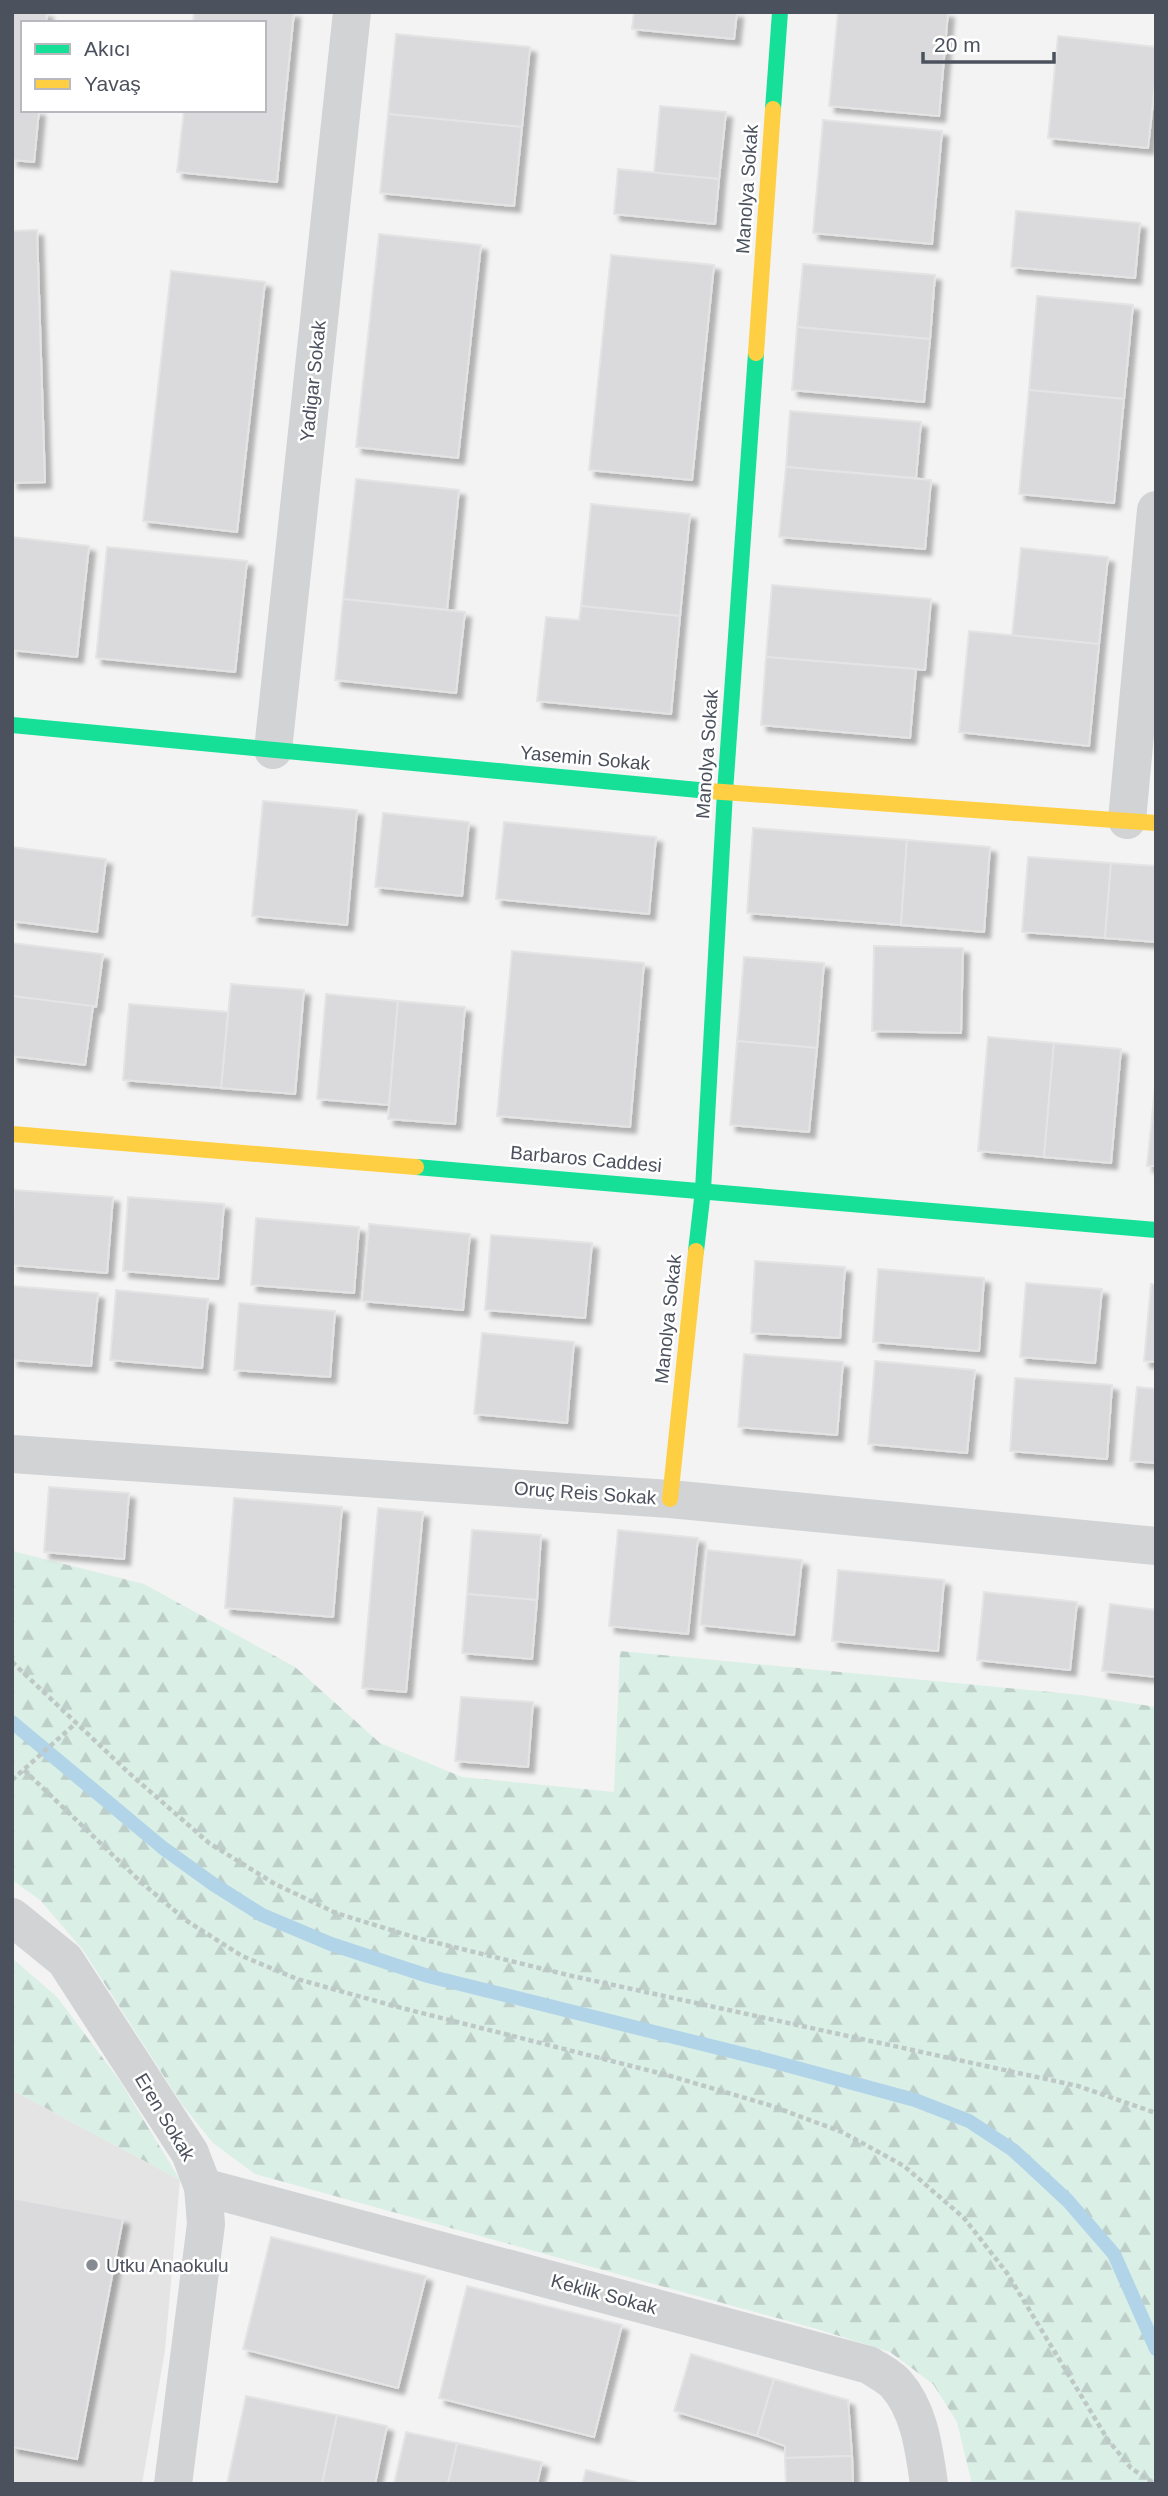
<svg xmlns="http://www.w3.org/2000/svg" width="1168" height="2496" font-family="Arial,sans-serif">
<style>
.education{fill:#e5e4e4}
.forest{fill:url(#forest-firs)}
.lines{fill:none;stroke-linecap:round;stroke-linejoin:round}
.stream{stroke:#b2d4e9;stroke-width:14}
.building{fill:#dadadc;stroke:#e4e4e5;stroke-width:2;filter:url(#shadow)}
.path{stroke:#bec8c7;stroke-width:4.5;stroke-dasharray:5 3.5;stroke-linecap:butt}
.street{stroke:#d2d3d5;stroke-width:38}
.fast{stroke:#16e098;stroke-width:16}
.slow{stroke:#ffcf43;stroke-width:16}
.poi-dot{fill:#868a92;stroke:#fff;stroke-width:2.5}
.labels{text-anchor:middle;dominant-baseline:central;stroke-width:5;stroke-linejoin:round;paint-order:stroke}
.street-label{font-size:19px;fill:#4b515d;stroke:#fff}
.poi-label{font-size:19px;fill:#4b515d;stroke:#fff;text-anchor:start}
</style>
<defs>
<pattern id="forest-firs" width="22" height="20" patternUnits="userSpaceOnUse" patternTransform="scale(1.75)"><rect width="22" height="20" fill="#daefe6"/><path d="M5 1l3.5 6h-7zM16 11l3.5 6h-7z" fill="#bdcfc8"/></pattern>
<filter id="shadow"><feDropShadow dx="6" dy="6" stdDeviation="2" flood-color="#0004"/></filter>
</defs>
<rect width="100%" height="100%" fill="#f3f3f3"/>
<path class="education" d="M12,2090L180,2180L165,2350L142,2484H12Z"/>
<g class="forest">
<path d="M12,1551L144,1584L295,1667L380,1743L462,1777L614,1792L620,1651L1081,1695L1156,1707V2484H972L957,2422L933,2384L890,2352L817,2329L255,2174L213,2143L181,2103L83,1950L40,1900L12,1880Z"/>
<path d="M12,1958L57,1997L120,2081L180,2180L12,2090Z"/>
</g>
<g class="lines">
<path class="stream" d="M12,1722L163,1848L213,1884L262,1915L331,1944L428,1976L771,2061L915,2100L969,2121L1013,2150L1068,2201L1114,2254L1156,2349"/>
</g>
<g class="building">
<path d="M12,12H47L46,23H23V110H39L34,162L12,160Z"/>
<path d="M194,12H294L277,182L177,172L184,110H264V23H193Z"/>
<path d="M634,12H737L734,39L632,29Z"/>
<path d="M838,12H948L939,116L829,106Z"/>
<path d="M396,34L530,47L522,127L388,114Z"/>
<path d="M1058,36L1156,47V74L1148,148L1048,138Z"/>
<path d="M660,106L726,112L719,179L654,173Z"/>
<path d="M388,114L522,127L514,206L380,193Z"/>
<path d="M823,120L942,131L932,244L813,233Z"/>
<path d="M618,169L719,179L715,224L614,214Z"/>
<path d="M1016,211L1140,223L1135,278L1011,267Z"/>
<path d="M37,230L45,482L12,483V231Z"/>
<path d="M379,234L481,245L458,458L356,447Z"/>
<path d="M611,255L714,265L692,480L589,470Z"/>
<path d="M803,264L935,275L930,339L797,327Z"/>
<path d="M171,271L265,282L237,532L143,521Z"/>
<path d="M1037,296L1133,305L1124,399L1029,390Z"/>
<path d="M797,327L930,339L924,402L792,390Z"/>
<path d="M1029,390L1124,399L1114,503L1019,494Z"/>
<path d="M790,411L921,422L916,478L786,467Z"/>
<path d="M786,467L931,480L925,549L779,537Z"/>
<path d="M356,479L459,490L447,610L343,599Z"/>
<path d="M591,504L690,514L680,616L581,606Z"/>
<path d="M12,537L89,546L77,657L12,650Z"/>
<path d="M107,547L247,561L235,672L96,658Z"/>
<path d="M1021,548L1108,557L1099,644L1012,636Z"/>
<path d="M772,585L931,599L925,670L766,657Z"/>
<path d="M343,599L465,612L456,693L335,680Z"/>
<path d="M581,606L680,616L671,714L537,701L546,617L579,620Z"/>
<path d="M969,631L1099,644L1089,746L959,732Z"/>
<path d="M766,657L916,669L910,738L761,725Z"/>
<path d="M263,801L357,810L347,925L252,916Z"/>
<path d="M383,813L469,822L462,896L375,887Z"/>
<path d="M504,822L656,837L649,914L496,899Z"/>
<path d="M753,828L907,840L901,925L747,913Z"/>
<path d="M907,840L990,847L984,932L901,925Z"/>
<path d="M12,847L106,859L97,932L12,921Z"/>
<path d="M1028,857L1111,863L1105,938L1022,932Z"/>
<path d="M1111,863L1156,866V942L1105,938Z"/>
<path d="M12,943L103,954L96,1007L12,996Z"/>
<path d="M874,946L963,948L961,1033L872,1031Z"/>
<path d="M512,951L644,963L630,1127L497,1116Z"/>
<path d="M744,957L824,963L817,1048L737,1041Z"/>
<path d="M231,984L304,990L295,1094L221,1088Z"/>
<path d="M326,994L398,1001L389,1105L317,1099Z"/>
<path d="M12,996L93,1006L85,1065L12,1056Z"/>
<path d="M398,1001L465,1007L455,1124L388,1119Z"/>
<path d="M129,1004L228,1012L221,1088L123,1080Z"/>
<path d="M988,1037L1054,1043L1044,1157L978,1151Z"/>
<path d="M737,1041L817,1048L809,1132L730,1125Z"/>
<path d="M1054,1043L1121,1049L1111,1163L1044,1157Z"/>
<path d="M1156,1078V1166H1147Z"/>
<path d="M14,1190L113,1197L107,1273L12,1265Z"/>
<path d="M128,1197L224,1204L218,1279L123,1271Z"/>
<path d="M256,1218L359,1227L354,1293L251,1285Z"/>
<path d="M369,1224L470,1234L463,1310L362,1301Z"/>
<path d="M491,1235L592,1243L585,1318L485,1310Z"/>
<path d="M755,1261L845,1267L840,1338L751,1333Z"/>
<path d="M878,1269L984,1278L979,1351L873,1342Z"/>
<path d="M1026,1283L1102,1289L1095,1363L1020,1357Z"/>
<path d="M1151,1284L1156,1285V1362L1144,1361Z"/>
<path d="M12,1286L98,1293L91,1366L12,1360Z"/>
<path d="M116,1290L208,1299L202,1368L110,1360Z"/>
<path d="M239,1303L335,1311L330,1377L234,1370Z"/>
<path d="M482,1333L574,1342L567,1423L474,1414Z"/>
<path d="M744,1354L843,1362L837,1435L738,1427Z"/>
<path d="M875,1361L975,1370L967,1453L868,1444Z"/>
<path d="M1015,1378L1112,1385L1107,1459L1010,1451Z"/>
<path d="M1137,1387L1156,1389V1463L1130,1461Z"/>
<path d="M49,1487L129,1493L124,1559L44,1552Z"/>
<path d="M234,1498L342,1507L333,1617L225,1608Z"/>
<path d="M378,1508L423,1512L406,1692L362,1688Z"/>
<path d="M472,1530L541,1535L537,1600L467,1594Z"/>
<path d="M618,1530L698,1538L688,1634L609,1626Z"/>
<path d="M707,1550L802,1560L794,1635L700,1625Z"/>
<path d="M838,1570L944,1580L938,1651L832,1641Z"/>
<path d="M984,1592L1077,1602L1070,1670L977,1660Z"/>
<path d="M467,1594L537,1600L532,1659L462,1653Z"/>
<path d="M1110,1604L1156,1610V1677L1102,1671Z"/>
<path d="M461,1697L533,1702L528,1767L455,1761Z"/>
<path d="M12,2198L123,2219L77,2459L12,2447Z"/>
<path d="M271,2237L426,2276L398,2388L243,2349Z"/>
<path d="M467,2286L622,2325L594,2437L439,2398Z"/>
<path d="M691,2354L774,2379L757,2436L674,2411Z"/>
<path d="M774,2379L848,2400L852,2456L785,2458V2446L757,2436Z"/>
<path d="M246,2396L337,2415L322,2484H227Z"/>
<path d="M337,2415L387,2426L375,2484H322Z"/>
<path d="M406,2432L457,2443L448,2484H394Z"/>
<path d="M457,2443L542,2462L537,2484H448Z"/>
<path d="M852,2456L853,2484H786L785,2458Z"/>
<path d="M586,2470L643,2484H582Z"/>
</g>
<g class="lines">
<g class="path">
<path d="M12,1662L129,1773L209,1843L275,1884L336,1913L417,1938L572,1976L1078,2086L1156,2113"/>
<path d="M24,1770L142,1883L187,1921L242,1956L297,1979L394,2006L667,2075L769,2105L842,2132L904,2166L964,2218L1007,2273L1108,2440L1131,2468L1155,2484"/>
<path d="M12,1780L76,1723"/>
</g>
<g class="street">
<path d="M273,750L352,12"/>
<path d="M1127,820L1156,510"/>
<path d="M12,1454L670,1499L1156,1546"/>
<path d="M12,1917L65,1960L190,2153L203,2187L206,2224L173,2484"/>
<path d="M203,2187L869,2365C878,2371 890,2377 896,2384C920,2411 924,2450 929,2484"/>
</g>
<g class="fast">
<path d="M773,109L780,12"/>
<path d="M12,725L709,791"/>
<path d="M416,1167L1156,1230"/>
<path d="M696,1251L703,1190L725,792L756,353"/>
</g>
<g class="slow">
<path d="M756,353L773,109"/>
<path d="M709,791L1156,823"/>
<path d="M12,1134L416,1167"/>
<path d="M670,1499L696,1251"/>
</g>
</g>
<circle class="poi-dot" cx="92" cy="2265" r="7"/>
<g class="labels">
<g class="street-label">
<text transform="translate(747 189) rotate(-86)">Manolya Sokak</text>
<text transform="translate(313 381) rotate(-84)">Yadigar Sokak</text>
<text transform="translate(707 754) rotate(-86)">Manolya Sokak</text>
<text transform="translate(585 758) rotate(5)">Yasemin Sokak</text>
<text transform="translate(586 1159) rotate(5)">Barbaros Caddesi</text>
<text transform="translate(668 1319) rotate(-84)">Manolya Sokak</text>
<text transform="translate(585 1493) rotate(4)">Oruç Reis Sokak</text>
<text transform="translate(165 2117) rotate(59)">Eren Sokak</text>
<text transform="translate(604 2294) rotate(15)">Keklik Sokak</text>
</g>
<g class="poi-label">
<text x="106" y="2265">Utku Anaokulu</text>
</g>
</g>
<rect width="1168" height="2496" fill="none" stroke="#4b515d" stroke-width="28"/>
<rect x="21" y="21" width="245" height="91" fill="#ffffff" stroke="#b7b9be" stroke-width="2"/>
<rect x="35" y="44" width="35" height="10" fill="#16e098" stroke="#b7b9be" stroke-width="2"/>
<text x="84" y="56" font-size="21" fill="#4b515d">Akıcı</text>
<rect x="35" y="79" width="35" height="10" fill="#ffcf43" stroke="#b7b9be" stroke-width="2"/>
<text x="84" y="91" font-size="21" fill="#4b515d">Yavaş</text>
<path d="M923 52v10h131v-10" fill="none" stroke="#4b515d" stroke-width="3.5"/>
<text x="934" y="52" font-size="21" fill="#4b515d" stroke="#ffffff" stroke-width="5" paint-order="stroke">20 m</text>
</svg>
